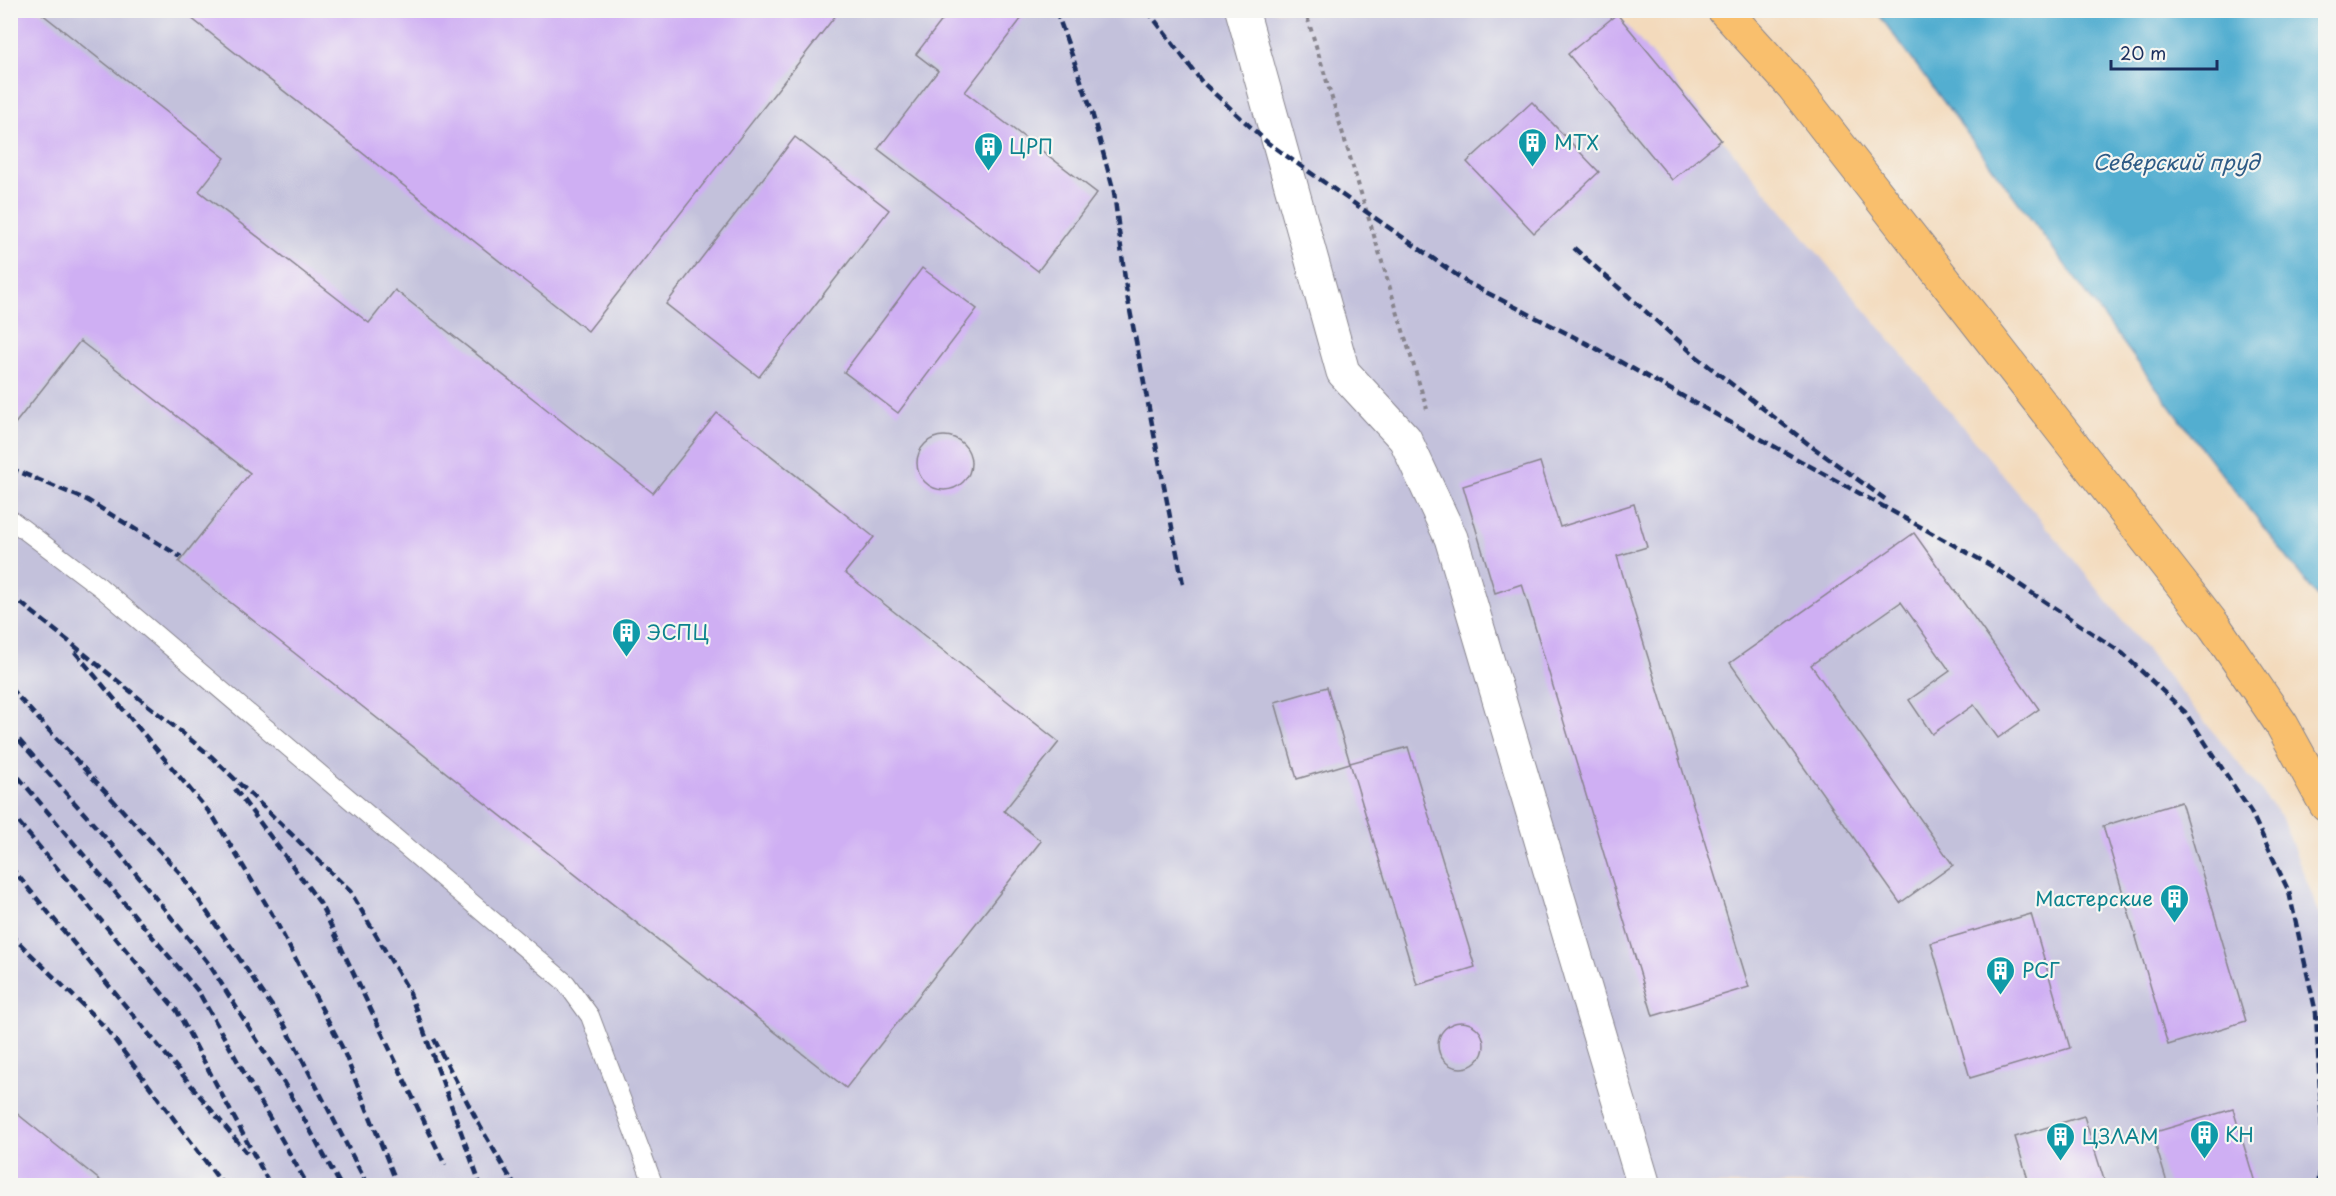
<svg xmlns="http://www.w3.org/2000/svg" width="2336" height="1196" font-family="'Playpen Sans',sans-serif">
<style>
.industrial{fill:#c3c1db}
.water{fill:#52aed0;stroke:#366e97;stroke-width:1.5}
.building{fill:#cfaff3}
.lines{fill:none;stroke-linecap:round;stroke-linejoin:round}
.lane-casing{stroke:#87848d;stroke-width:20}
.street-casing{stroke:#87848d;stroke-width:35}
.primary-casing{stroke:#87848d;stroke-width:35}
.path{stroke:#87848d;stroke-width:4;stroke-dasharray:4.5 4.5;stroke-linecap:butt}
.lane{stroke:#fff;stroke-width:18}
.street{stroke:#fff;stroke-width:33}
.primary{stroke:#f9bf6d;stroke-width:33}
.rail{stroke:#1b2f5e;stroke-width:4.5;stroke-dasharray:9 4.5;stroke-linecap:butt}
.labels{text-anchor:middle;dominant-baseline:central;stroke-width:4.5;stroke-linejoin:round;paint-order:stroke}
.culture-label{font-size:20px;fill:#0d838f;stroke:#f6f6f2;text-anchor:start}
.water-label{font-size:21px;font-style:italic;fill:#2e5b86;stroke:#f6f6f2}
</style>
<rect width="100%" height="100%" fill="#f6f6f2"/>
<filter id="ink" filterUnits="userSpaceOnUse"><feTurbulence type="fractalNoise" baseFrequency=".0167" numOctaves="2"/><feDisplacementMap in="SourceGraphic" scale="12" xChannelSelector="R" yChannelSelector="G"/><feConvolveMatrix kernelMatrix="1 2 1 2 8 2 1 2 1" color-interpolation-filters="sRGB"/></filter>
<filter id="wash" filterUnits="userSpaceOnUse"><feTurbulence type="fractalNoise" baseFrequency=".008" numOctaves="4" result="noise"/><feDisplacementMap in="SourceGraphic" scale="24" xChannelSelector="R" yChannelSelector="G"/><feGaussianBlur stdDeviation="1.35" result="paint"/><feColorMatrix in="noise" values="0 0 0 0 0 0 0 0 0 0 0 0 0 0 0 0 0 1.4 0 .05"/><feComposite in="paint" operator="in"/></filter>
<g filter="url(#wash)">
<rect width="100%" height="100%" fill="#f3dabc"/>
<path class="industrial" d="M10,11H1615L2065,549L2281,816L2325,928V1185H11Z"/>
<path class="water" d="M1876,11H2325V606L2203,450Z"/>
<g id="blocks">
<g class="building">
<path d="M10,10H37L225,158L199,191L369,323L395,290L653,493L717,413L874,537L845,573L1059,742L1004,811L1041,841L846,1088L179,562L250,473L80,341L10,430Z"/>
<path d="M181,10H840L588,331Z"/>
<path d="M950,10H1028L965,92L1097,193L1038,271L878,149L938,71L916,54Z"/>
<path d="M1617,14L1721,140L1672,180L1568,54Z"/>
<path d="M1532,102L1599,172L1534,233L1467,162Z"/>
<path d="M795,137L889,210L759,377L666,304Z"/>
<path d="M922,268L977,309L898,413L844,372Z"/>
<circle cx="944" cy="463" r="27"/>
<path d="M1540,462L1560,527L1634,504L1647,547L1617,556L1749,987L1653,1016L1522,584L1495,593L1463,486Z"/>
<path d="M1914,533L2039,709L1998,738L1974,705L1932,734L1909,700L1950,671L1901,602L1811,665L1953,865L1900,903L1730,663Z"/>
<path d="M1327,687L1350,763L1297,779L1275,702Z"/>
<path d="M1408,747L1475,967L1417,985L1350,763Z"/>
<path d="M2181,802L2246,1021L2168,1045L2103,826Z"/>
<path d="M2031,914L2070,1048L1970,1078L1931,943Z"/>
<circle cx="1461" cy="1045" r="23"/>
<path d="M10,1108L107,1186H10Z"/>
<path d="M2233,1109L2256,1186H2168L2152,1133Z"/>
<path d="M2084,1116L2106,1186H2030L2015,1137Z"/>
</g>
</g>
</g>
<g filter="url(#ink)">
<use href="#blocks" fill-opacity="0" stroke="#87848d" stroke-width="1.5"/>
<g class="lines">
<defs>
<path id="lane" d="M10,519L100,587L566,983L590,1016L654,1186"/>
<path id="street" d="M1242,10L1343,372L1405,439L1451,538L1644,1186"/>
<path id="primary" d="M1724,10L1793,86L2215,627L2282,725L2326,805"/>
</defs>
<use href="#lane" class="lane-casing"/>
<use href="#street" class="street-casing"/>
<use href="#primary" class="primary-casing"/>
<path class="path" d="M1305,10L1427,409"/>
<use href="#lane" class="lane"/>
<use href="#street" class="street"/>
<use href="#primary" class="primary"/>
<g class="rail">
<path d="M1056,10L1091,109L1114,192L1127,295L1183,584"/>
<path d="M1147,10L1202,82L1268,143L1468,283L1586,343L1990,565L2122,653L2185,712L2251,812L2289,892L2316,1013L2323,1150L2318,1186"/>
<path d="M1574,248L1697,357L1811,446L1885,499"/>
<path d="M10,468L87,500L181,557"/>
<path d="M10,594L212,757L350,891L409,991L481,1186"/>
<path d="M75,652L214,818L272,914L342,1047L398,1186"/>
<path d="M10,688L180,873L283,1022L368,1186"/>
<path d="M10,730L120,854L209,964L284,1083L341,1186"/>
<path d="M10,767L198,991L308,1186"/>
<path d="M235,789L320,903L445,1165"/>
<path d="M10,812L177,1011L267,1179"/>
<path d="M10,866L247,1153"/>
<path d="M10,934L105,1027L224,1186"/>
<path d="M434,1039L481,1128L515,1186"/>
</g>
</g>
</g>
<defs>
<symbol id="building-pin" viewBox="-11 -11 22 30"><path d="M0 17L-7.5 6A9.5 9.5 0 1 1 7.5 6Z" fill="#0f9aa8" stroke="#f6f6f2"/><path d="M-4-6H4V6H1V3H-1V6H-4ZM-2.5-4.3h1.7v1.8h-1.7ZM.8-4.3h1.7v1.8H.8ZM-2.5-1h1.7V.8h-1.7ZM.8-1h1.7V.8H.8Z" fill="#fff"/></symbol>
</defs>
<g fill-rule="evenodd">
<use href="#building-pin" x="1516" y="126" width="33" height="45"/>
<use href="#building-pin" x="972" y="130" width="33" height="45"/>
<use href="#building-pin" x="610" y="616" width="33" height="45"/>
<use href="#building-pin" x="2158" y="882" width="33" height="45"/>
<use href="#building-pin" x="1984" y="954" width="33" height="45"/>
<use href="#building-pin" x="2188" y="1118" width="33" height="45"/>
<use href="#building-pin" x="2044" y="1120" width="33" height="45"/>
</g>
<g class="labels">
<g class="culture-label">
<text x="1554" y="142">МТХ</text>
<text x="1009" y="146">ЦРП</text>
<text x="647" y="632">ЭСПЦ</text>
<text x="2153" y="898" text-anchor="end">Мастерские</text>
<text x="2022" y="970">РСГ</text>
<text x="2225" y="1134">КН</text>
<text x="2082" y="1136">ЦЗЛАМ</text>
</g>
<g class="water-label">
<text x="2176" y="161">Северский пруд</text>
</g>
</g>
<rect width="2336" height="1196" fill="none" stroke="#f6f6f2" stroke-width="36"/>
<path d="M2111 60v9h106v-9" fill="none" stroke="#1b2f5e" stroke-width="3"/>
<text x="2120" y="60" font-size="18" fill="#1b2f5e" stroke="#f6f6f2" stroke-width="4.5" paint-order="stroke">20 m</text>
</svg>
